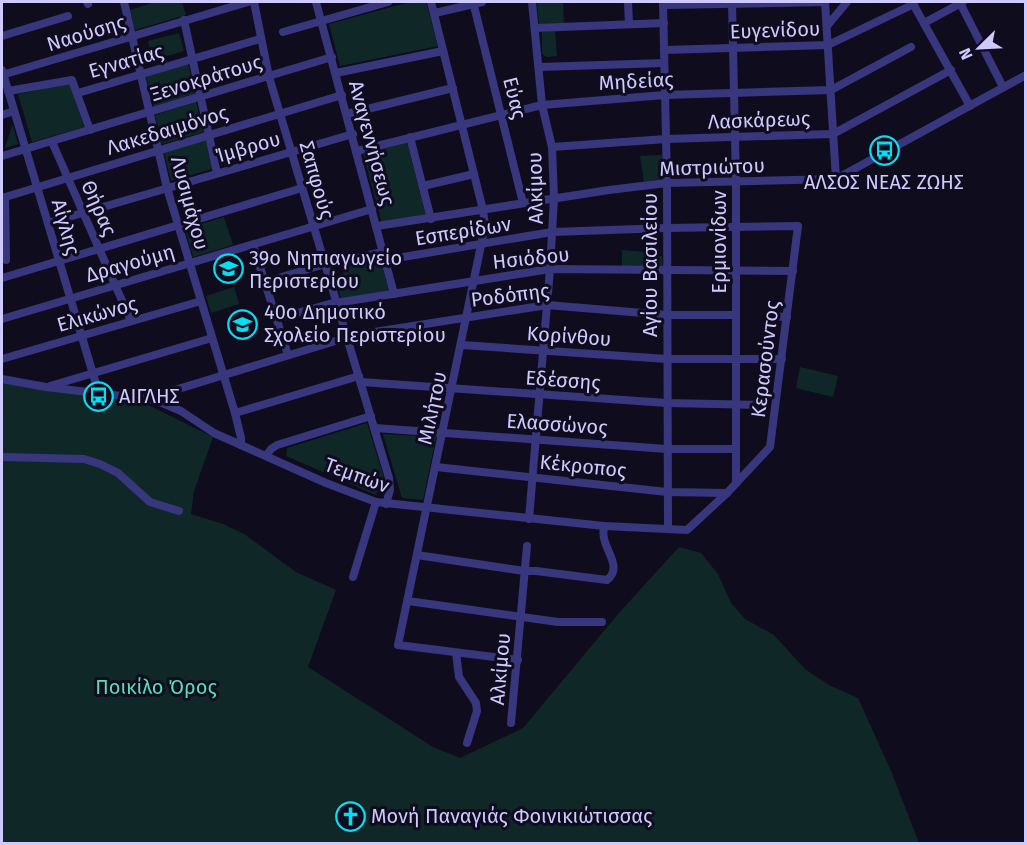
<svg xmlns="http://www.w3.org/2000/svg" width="1027" height="845" font-family="'Fira Sans',sans-serif">
<style>
.green{fill:#0f2827}
.lines{fill:none;stroke-linecap:round;stroke-linejoin:round}
.minor{stroke:#38377d;stroke-width:8}
.labels{text-anchor:middle;dominant-baseline:central;stroke-width:6;stroke-linejoin:round;paint-order:stroke}
.street-label{font-size:20px;fill:#cec9ff;stroke:#0f0c1e}
.poi-label{font-size:20px;fill:#cec9ff;stroke:#0f0c1e;text-anchor:start}
.park-label{font-size:20px;fill:#56deb9;stroke:#0f0c1e}
</style>
<rect width="100%" height="100%" fill="#0f0c1e"/>
<g class="green">
<path d="M155,2H182L186,15L135,30L130,10Z"/>
<path d="M410,2H426L438,46L340,66L329,24Z"/>
<path d="M537,2H563L564,23L539,24Z"/>
<path d="M555,31L557,56L547,57L542,54V32Z"/>
<path d="M179,33L184,51L153,60L148,41Z"/>
<path d="M188,63L195,94L154,106L146,76Z"/>
<path d="M70,84L84,127L32,142L18,94Z"/>
<path d="M196,102L203,132L162,144L155,115Z"/>
<path d="M12,126H13L18,144L5,148Z"/>
<path d="M206,140L212,169L171,181L164,152Z"/>
<path d="M407,142L426,216L382,223L363,154Z"/>
<path d="M662,155L663,179L644,182L640,156Z"/>
<path d="M224,217L233,245L193,257L185,229Z"/>
<path d="M622,250L645,252L646,257L662,256L663,268H622Z"/>
<path d="M380,258L389,292L341,299L336,281L345,279L342,268Z"/>
<path d="M234,287L239,304L211,313L206,296Z"/>
<path d="M800,367L838,376L833,397L796,388Z"/>
<path d="M2,383L144,403L213,437L194,491L191,514L223,524L244,534L296,572L336,590L308,667L433,747L460,758L523,728L618,614L679,547L701,553L718,574L731,603L745,619L774,635L805,669L829,685L858,698L891,771L919,843L2,844Z"/>
<path d="M367,423L384,478L376,495L286,456L287,448Z"/>
<path d="M383,434L436,437L423,500L402,498Z"/>
</g>
<g class="lines">
<g class="minor">
<path d="M87,2L88,4"/>
<path d="M124,2L167,188L235,413L241,438V445"/>
<path d="M254,2L269,77L389,478L390,490L386,504"/>
<path d="M316,2L394,294"/>
<path d="M431,2L483,210L485,226L398,645L518,660"/>
<path d="M473,2L523,203"/>
<path d="M628,2L629,24"/>
<path d="M663,2L667,183L668,529"/>
<path d="M732,2L736,183V483"/>
<path d="M825,2L836,179"/>
<path d="M912,2L970,106"/>
<path d="M960,3L1003,87"/>
<path d="M663,5L825,2"/>
<path d="M435,13L482,2"/>
<path d="M184,20L217,173"/>
<path d="M924,23L963,2"/>
<path d="M827,26L847,2"/>
<path d="M535,28L664,23"/>
<path d="M283,32L388,2"/>
<path d="M2,36L68,16"/>
<path d="M664,50L828,45L914,4"/>
<path d="M539,67L664,63"/>
<path d="M2,70L99,394"/>
<path d="M336,73L443,51"/>
<path d="M2,75L248,2"/>
<path d="M8,91L72,80L90,130"/>
<path d="M78,93L260,39"/>
<path d="M347,114L453,88"/>
<path d="M2,115L14,111"/>
<path d="M410,137L431,219"/>
<path d="M52,142L131,321"/>
<path d="M552,147L666,139L833,134L951,70"/>
<path d="M357,151L542,105L665,95L831,90L911,47"/>
<path d="M2,156L332,57"/>
<path d="M423,186L474,174"/>
<path d="M5,197L6,260"/>
<path d="M2,198L342,95"/>
<path d="M48,223L353,134"/>
<path d="M377,226L609,190L667,183L836,179L1026,75"/>
<path d="M253,245L288,355"/>
<path d="M2,278L302,188"/>
<path d="M265,282L325,264L383,252"/>
<path d="M769,316L787,317"/>
<path d="M2,319L372,209"/>
<path d="M276,319L329,304L550,269L793,271"/>
<path d="M462,345L667,359H782"/>
<path d="M2,359L201,301"/>
<path d="M2,379L46,387L155,400L181,411L214,433L326,483L376,502L604,526L687,530L727,493L770,447L798,226L667,228L552,232L385,260"/>
<path d="M361,382L667,403L763,405"/>
<path d="M50,386L212,338"/>
<path d="M155,400L165,393L355,335L547,305L667,315H736"/>
<path d="M235,413L359,376"/>
<path d="M375,428L667,449H736"/>
<path d="M266,456L271,449L277,445L371,416"/>
<path d="M2,457L84,459L100,464L118,473L150,502L179,511"/>
<path d="M436,467L667,492L727,493"/>
<path d="M529,519L550,269L554,198L552,147L542,105L532,2"/>
<path d="M417,555L524,571H536L607,580C621,569 609,555 605,542C603,537 603,532 604,526"/>
<path d="M353,577L376,502"/>
<path d="M408,601L558,622H602"/>
<path d="M456,653L459,677L476,703L477,711L467,743"/>
<path d="M511,723L527,546"/>
</g>
</g>
<defs>
<symbol id="bus-ring" viewBox="-11 -11 22 22"><circle r="9.5" fill="#0f0c1e" stroke="#01dff3" stroke-width="1.5"/><path d="M-5-6H5V4H4V6H2V4H-2V6H-4V4H-5ZM-3.5-4V0h7V-4ZM-3.5 1.2v1.5H-2V1.2ZM2 1.2v1.5H3.5V1.2Z" fill="#01dff3"/></symbol>
<symbol id="school-ring" viewBox="-11 -11 22 22"><circle r="9.5" fill="#0f0c1e" stroke="#01dff3" stroke-width="1.5"/><path d="M0-5L7-2L0 1L-7-2ZM-4 1L0 2.5L4 1V4Q0 6-4 4Z" fill="#01dff3"/></symbol>
<symbol id="church-ring" viewBox="-11 -11 22 22"><circle r="9.5" fill="#0f0c1e" stroke="#01dff3" stroke-width="1.5"/><path d="M-1.2-6h2.4v3.5h3.3v2.4h-3.3V6h-2.4V-.1h-3.3v-2.4h3.3Z" fill="#01dff3"/></symbol>
</defs>
<g fill-rule="evenodd">
<use href="#bus-ring" x="868" y="134" width="33" height="33"/>
<use href="#school-ring" x="212" y="252" width="33" height="33"/>
<use href="#school-ring" x="226" y="308" width="33" height="33"/>
<use href="#bus-ring" x="82" y="380" width="33" height="33"/>
<use href="#church-ring" x="334" y="800" width="33" height="33"/>
</g>
<g class="labels">
<g class="street-label">
<text transform="translate(775 30) rotate(-2)">Ευγενίδου</text>
<text transform="translate(86 33) rotate(-17)">Ναούσης</text>
<text transform="translate(126 61) rotate(-16)">Εγνατίας</text>
<text transform="translate(206 78) rotate(-17)">Ξενοκράτους</text>
<text transform="translate(636 81) rotate(-3)">Μηδείας</text>
<text transform="translate(515 98) rotate(76)">Εύας</text>
<text transform="translate(759 120) rotate(-2)">Λασκάρεως</text>
<text transform="translate(167 130) rotate(-17)">Λακεδαιμόνος</text>
<text transform="translate(372 143) rotate(75)">Αναγεννήσεως</text>
<text transform="translate(248 147) rotate(-16)">Ίμβρου</text>
<text transform="translate(712 167) rotate(-2)">Μιστριώτου</text>
<text transform="translate(317 180) rotate(74)">Σαπφούς</text>
<text transform="translate(535 188) rotate(-91)">Αλκίμου</text>
<text transform="translate(190 203) rotate(75)">Λυσιμάχου</text>
<text transform="translate(99 208) rotate(66)">Θήρας</text>
<text transform="translate(66 227) rotate(74)">Αίγλης</text>
<text transform="translate(463 231) rotate(-9)">Εσπερίδων</text>
<text transform="translate(719 242) rotate(-90)">Ερμιονίδων</text>
<text transform="translate(531 258) rotate(-6)">Ησιόδου</text>
<text transform="translate(130 263) rotate(-16)">Δραγούμη</text>
<text transform="translate(650 265) rotate(-90)">Αγίου Βασιλείου</text>
<text transform="translate(510 295) rotate(-7)">Ροδόπης</text>
<text transform="translate(97 314) rotate(-16)">Ελικώνος</text>
<text transform="translate(569 336) rotate(4)">Κορίνθου</text>
<text transform="translate(765 359) rotate(-83)">Κερασούντος</text>
<text transform="translate(563 380) rotate(4)">Εδέσσης</text>
<text transform="translate(432 408) rotate(-78)">Μιλήτου</text>
<text transform="translate(557 424) rotate(4)">Ελασσώνος</text>
<text transform="translate(583 466) rotate(6)">Κέκροπος</text>
<text transform="translate(357 475) rotate(20)">Τεμπών</text>
<text transform="translate(500 669) rotate(-85)">Αλκίμου</text>
</g>
<g class="poi-label">
<text x="884" y="182" text-anchor="middle">ΑΛΣΟΣ ΝΕΑΣ ΖΩΗΣ</text>
<text x="249" y="258">39ο Νηπιαγωγείο<tspan x="249" dy="23">Περιστερίου</tspan></text>
<text x="264" y="312">40ο Δημοτικό<tspan x="264" dy="23">Σχολείο Περιστερίου</tspan></text>
<text x="119" y="396">ΑΙΓΛΗΣ</text>
<text x="371" y="816">Μονή Παναγιάς Φοινικιώτισσας</text>
</g>
<g class="park-label">
<text x="156" y="687">Ποικίλο Όρος</text>
</g>
</g>
<rect width="1027" height="845" fill="none" stroke="#cec9ff" stroke-width="6"/>
<g transform="translate(979 48) rotate(246)" stroke="#0f0c1e" stroke-width="4.5" paint-order="stroke">
<path d="M0-4.5L10 22L0 15L-10 22Z" fill="#cec9ff"/>
<text y="-9" font-size="16" font-weight="bold" text-anchor="middle" fill="#cec9ff">N</text>
</g>
</svg>
